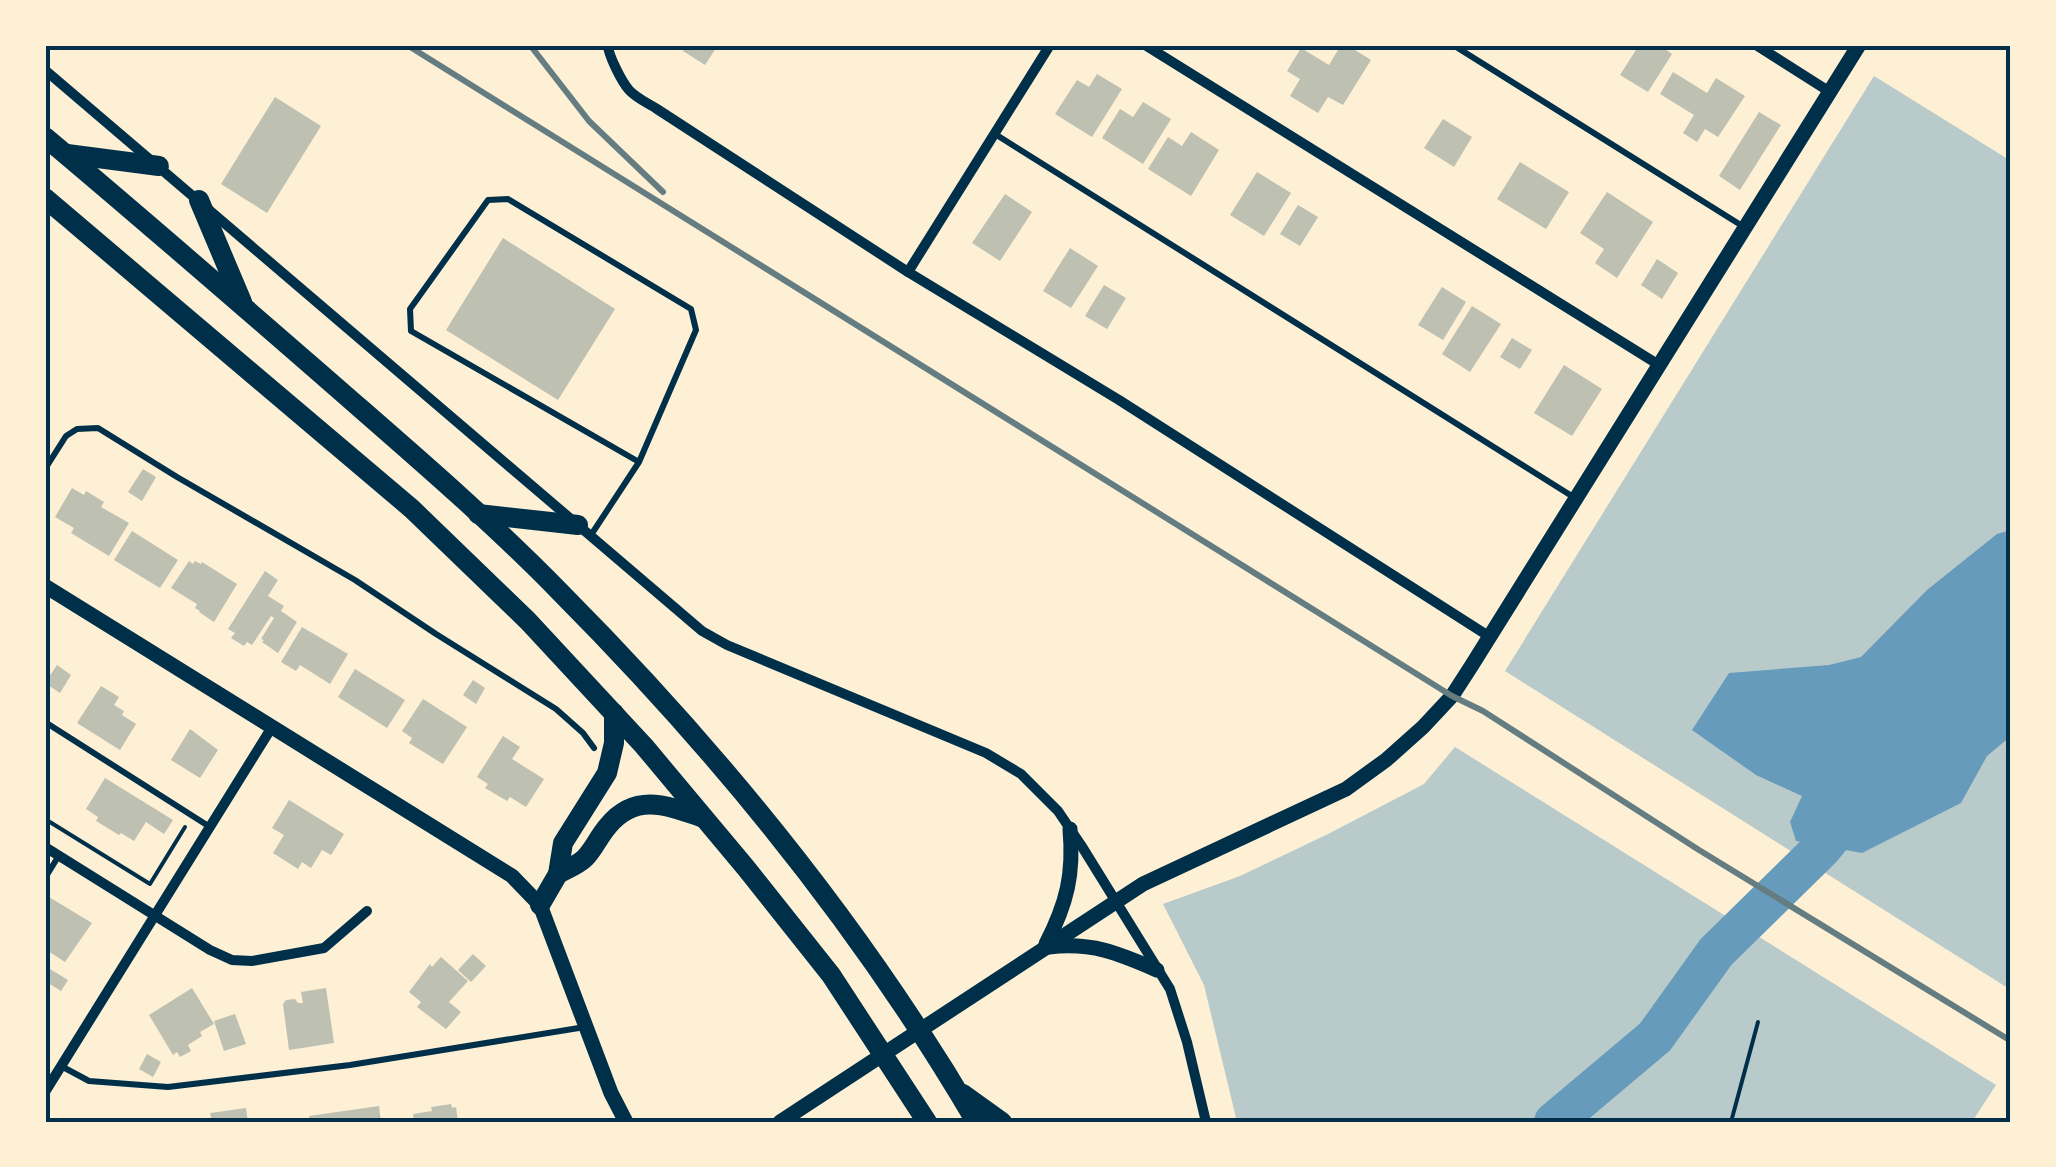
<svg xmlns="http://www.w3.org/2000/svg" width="2056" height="1167" font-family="Inter,sans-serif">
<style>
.green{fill:#b9caca}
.water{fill:#669bbc}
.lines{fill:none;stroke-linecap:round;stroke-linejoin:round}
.river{stroke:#669bbc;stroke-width:40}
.building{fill:#bec0b2}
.path{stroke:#003049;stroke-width:4}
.service{stroke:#003049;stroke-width:6}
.minor{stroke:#003049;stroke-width:10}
.tertiary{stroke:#003049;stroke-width:15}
.primary{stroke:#003049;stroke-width:20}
.rail{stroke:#657d81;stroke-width:6}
.neatline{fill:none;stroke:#003049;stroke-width:4}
</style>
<rect width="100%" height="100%" fill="#fdf0d5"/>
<g class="green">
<path d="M1874,76L2011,161V990L1505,671Z"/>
<path d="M1455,747L1996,1085L1972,1122H1237L1204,985L1163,904L1240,876L1330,833L1424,784Z"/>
</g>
<path class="water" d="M2011,530V736L1987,756L1961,803L1862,853L1796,841L1790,822L1802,796L1756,775L1692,730L1729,673L1829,665L1861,657L1927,590L1997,534Z"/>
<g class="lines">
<path class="river" d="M1554,1122L1655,1037L1716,952L1821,849L1857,805"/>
</g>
<g class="building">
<path d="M687,45H718L705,65L683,51Z"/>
<path d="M1341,45H1347L1371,60L1343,105L1328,97L1318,113L1290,96L1300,79L1287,71L1301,48L1329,65Z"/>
<path d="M1639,45H1659L1672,54L1648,92L1620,75Z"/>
<path d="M1673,72L1707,93L1716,78L1745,96L1718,137L1705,129L1697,142L1683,133L1694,115L1660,94Z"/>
<path d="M1097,74L1122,89L1092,137L1055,114L1077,80L1089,87Z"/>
<path d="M275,97L321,126L267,213L221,184Z"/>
<path d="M1143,102L1171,119L1143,164L1102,138L1120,109L1133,117Z"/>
<path d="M1759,112L1781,125L1740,190L1719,176Z"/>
<path d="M1443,119L1472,137L1454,167L1424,148Z"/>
<path d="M1191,132L1219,150L1191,196L1148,169L1168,137L1182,146Z"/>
<path d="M1520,162L1569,192L1546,229L1497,199Z"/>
<path d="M1257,172L1291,193L1264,236L1230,215Z"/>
<path d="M1607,192L1653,222L1617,278L1595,263L1604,249L1580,233Z"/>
<path d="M1005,194L1032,212L1000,261L972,243Z"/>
<path d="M1298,205L1318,217L1300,246L1280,234Z"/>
<path d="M503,238L615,309L558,400L446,330Z"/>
<path d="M1070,248L1098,266L1071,308L1043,291Z"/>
<path d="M1657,259L1678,273L1662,299L1641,285Z"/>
<path d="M1104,285L1126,298L1107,329L1085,316Z"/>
<path d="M1442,287L1466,302L1443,340L1418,325Z"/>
<path d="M1472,306L1501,324L1470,372L1442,354Z"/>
<path d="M1512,338L1532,350L1520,369L1500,357Z"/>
<path d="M1564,365L1602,389L1572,436L1534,413Z"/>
<path d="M143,469L156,477L142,501L128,492Z"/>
<path d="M72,488L84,495L86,491L104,502L101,507L129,523L109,556L71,533L74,528L55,517Z"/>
<path d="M132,531L178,560L160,588L114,560Z"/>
<path d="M189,561L193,564L195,561L201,564L202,562L237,584L214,622L199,612L200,611L195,608L197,604L171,588Z"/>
<path d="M265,571L278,580L268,596L284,606L281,611L297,622L278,653L262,642L264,640L261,639L274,618L271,616L252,645L247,642L244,646L231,638L235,633L228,629Z"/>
<path d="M302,627L348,654L330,684L300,665L296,671L281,662Z"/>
<path d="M57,665L71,675L60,693L45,683Z"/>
<path d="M355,669L405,700L387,728L338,697Z"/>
<path d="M473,680L485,688L476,704L463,695Z"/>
<path d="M101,686L119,697L114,705L124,711L122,715L136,724L120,750L77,723Z"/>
<path d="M423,699L467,727L443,764L409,743L412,738L402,731Z"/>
<path d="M190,729L218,750L200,778L171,760Z"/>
<path d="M503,736L520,747L512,759L544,779L526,807L510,797L507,801L485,788L488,784L477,777Z"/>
<path d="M105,778L173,820L164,834L146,822L134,841L121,833L119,835L96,821L98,817L86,809Z"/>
<path d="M289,800L344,834L331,855L322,850L311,868L302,862L298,869L273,853L284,835L272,828Z"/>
<path d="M49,897L92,923L65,962L45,949V902Z"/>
<path d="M473,954L486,966L471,982L458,970Z"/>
<path d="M441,957L468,981L449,1002L461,1012L446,1029L417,1007L421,1002L409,992L430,964L432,967Z"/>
<path d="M45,966L68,980L61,991L48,983L46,986L49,988L45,995Z"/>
<path d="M192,988L214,1024L200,1032L202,1036L188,1045L191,1051L180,1057L177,1052L173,1055L149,1015Z"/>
<path d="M326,988L334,1043L289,1050L283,1004L286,1000L295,999L298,1003H303L301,992Z"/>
<path d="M235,1014L246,1044L224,1051L214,1021Z"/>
<path d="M147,1054L161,1062L153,1077L139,1069Z"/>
<path d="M451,1104L452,1108L456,1107L458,1122H414L413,1114L432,1111L431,1107Z"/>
<path d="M379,1106L381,1122H309V1116Z"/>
<path d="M246,1108L248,1122H212L210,1113Z"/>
</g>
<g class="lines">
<g class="path">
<path d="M45,819L150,884L185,827"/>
<path d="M1731,1122L1758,1022"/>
</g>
<g class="service">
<path d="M1453,45L1744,227"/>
<path d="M995,134L1575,498"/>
<path d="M45,469L66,436L77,429L98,428L177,477L355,580L436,634L556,709L583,733L594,748"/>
<path d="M591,535L639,462L696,330L691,309L508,199L488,200L410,309L411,331L639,462"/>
<path d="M45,722L210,827"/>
<path d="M45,878L58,857"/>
<path d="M61,1066L89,1081L168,1087L350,1065L585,1027"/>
</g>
<g class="minor">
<path d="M608,45C608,55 622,82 629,90C636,98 648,103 657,109L908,272L1119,400L1490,637"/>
<path d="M1145,45L1659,365"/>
<path d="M1756,45L1830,92"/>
<path d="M45,70L702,631L727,645L986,753L1021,774L1058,811L1081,845L1170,989L1187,1042L1206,1122"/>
<path d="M908,272L1050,45"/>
<path d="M45,847L210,950L232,960L252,961L324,948L367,911"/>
<path d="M45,1092L272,727"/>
</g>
<g class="tertiary">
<path d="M45,586L512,876L540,905L611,1093L626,1122"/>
<path d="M1046,944C1067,903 1074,874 1070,829"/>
<path d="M1049,947C1092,942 1118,953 1157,970"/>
<path d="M780,1122L1143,884L1346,789L1386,760L1423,727L1452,696L1472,665L1859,45"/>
</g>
<g class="primary">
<path d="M45,137C138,215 229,294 321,374C402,445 485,515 561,593C719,752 863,929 976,1122"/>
<path d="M67,154L159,166"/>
<path d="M45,198L412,509L528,621L644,746L746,868L831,975L927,1122"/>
<path d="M199,200L242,302"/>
<path d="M478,514L578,525"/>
<path d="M558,874C567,869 578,865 585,858C594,849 599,836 608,826C635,793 666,805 701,817"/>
<path d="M540,905L558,874L563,843L607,773L614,743V713"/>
<path d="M963,1094L1002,1122"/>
</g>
<g class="rail">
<path d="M407,45L1452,696L1483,711L1699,850L2011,1041"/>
<path d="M530,45L589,121L663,192"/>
</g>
</g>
<rect width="2056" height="1167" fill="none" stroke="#fdf0d5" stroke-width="95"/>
<rect x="48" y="48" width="1960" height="1072" class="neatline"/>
</svg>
